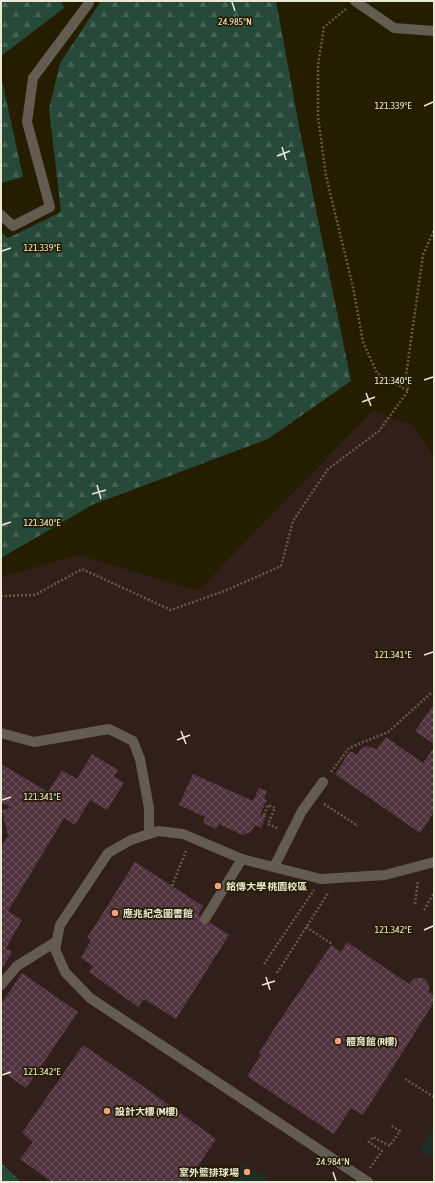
<svg xmlns="http://www.w3.org/2000/svg" width="435" height="1183" font-family="'Asap Condensed','Noto Sans TC',sans-serif">
<style>
.education{fill:#31201a}
.grass{fill:url(#grass-tufts)}
.forest{fill:url(#forest-firs)}
.pitch{fill:#1d3027}
.building{fill:url(#building-cross-hatch)}
.lines{fill:none;stroke-linecap:round;stroke-linejoin:round}
.path{stroke:#625c43;stroke-width:2.5;stroke-dasharray:2 2;stroke-linecap:butt}
.minor{stroke:#645c50;stroke-width:10}
.ticks{fill:none;stroke:#ece8d6;stroke-width:1.5}
.poi-dot{fill:#f1a17d;stroke:#241d00;stroke-width:1.5}
.labels{text-anchor:middle;dominant-baseline:central;stroke-width:3.5;stroke-linejoin:round;paint-order:stroke}
.poi-label{font-size:10px;font-weight:bold;fill:#ece8d6;stroke:#241d00;text-anchor:start}
.ticks-label{font-size:10px;text-anchor:middle;fill:#ece8d6;stroke:#241d00;stroke-width:3.5;stroke-linejoin:round;paint-order:stroke}
</style>
<defs>
<pattern id="grass-tufts" width="24" height="20" patternUnits="userSpaceOnUse"><rect width="24" height="20" fill="#1d3027"/><path d="M3 7l-1-3M5 7V3M7 7l1-3M15 17l-1-3M17 17v-4M19 17l1-3" fill="none" stroke="#3e4e46"/></pattern>
<pattern id="forest-firs" width="22" height="20" patternUnits="userSpaceOnUse"><rect width="22" height="20" fill="#27493a"/><path d="M5 1l3.5 6h-7zM16 11l3.5 6h-7z" fill="#466356"/></pattern>
<pattern id="building-cross-hatch" width="8" height="8" patternUnits="userSpaceOnUse"><rect width="8" height="8" fill="#51333f"/><path d="M0 0l8 8M0 8l8-8" fill="none" stroke="#6a515a"/></pattern>
</defs>
<rect width="100%" height="100%" fill="#241d00"/>
<path class="education" d="M373,410L414,426L434,457V1182H1V577L79,555L198,591Z"/>
<path class="grass" d="M434,1128V1158L420,1150Z"/>
<g class="forest">
<path d="M1,1H62L64,8L1,56Z"/>
<path d="M101,1H276L300,131L351,381L268,439L92,505L1,558V232L8,238L61,212L49,109L60,63Z"/>
<path d="M1,76L23,177L1,183Z"/>
<path d="M1,1163L21,1182H1Z"/>
</g>
<path class="pitch" d="M242,1163L272,1182H230Z"/>
<g class="building">
<path d="M434,704V744L415,731Z"/>
<path d="M386,737L423,763L434,747V812L420,833L335,774L350,751L357,755L361,749L367,746L377,749Z"/>
<path d="M92,754L118,770L114,776L124,783L107,810L90,800L75,825L64,818L8,911L22,920L6,948L12,952L1,970V847L8,836L2,810L11,808L1,802V764L48,792L62,770L77,779Z"/>
<path d="M193,774L253,801L259,788L267,791L264,799L267,800L260,814L266,816L261,828L255,825L251,832L242,835L219,824L216,829L203,823L205,817L179,805Z"/>
<path d="M135,862L203,906L198,915L229,935L176,1019L144,999L138,1007L89,972L93,966L81,958L91,940L87,938Z"/>
<path d="M347,942L409,984L414,978H421L425,979L429,985V992L434,995V1002L363,1115L351,1108L334,1134L247,1076L261,1055L259,1053L276,1026L331,945L341,952Z"/>
<path d="M22,973L78,1012L26,1088L1,1071V1004Z"/>
<path d="M83,1045L147,1089L216,1139L187,1182H52L20,1159L33,1142L22,1133Z"/>
</g>
<g class="lines">
<g class="path">
<path d="M346,9L324,27L318,65V117L326,176L353,287L363,342L377,373L408,391"/>
<path d="M1,596L35,595L82,569L171,610L227,590L281,566L293,521L328,469L379,431L408,391L406,375L423,255L434,230"/>
<path d="M331,772L349,748L388,732L430,694L434,693"/>
<path d="M324,804L358,826"/>
<path d="M264,815L268,805L275,808L268,824L279,829"/>
<path d="M172,886L186,851"/>
<path d="M415,904L418,881"/>
<path d="M424,910L434,893"/>
<path d="M306,927L332,944"/>
<path d="M264,964L314,890"/>
<path d="M277,973L328,893"/>
<path d="M405,1079L434,1097"/>
<path d="M370,1168L382,1151L369,1142L373,1137L390,1146L400,1131L390,1125"/>
</g>
<g class="minor">
<path d="M355,1L394,28L434,31"/>
<path d="M1,215L13,226L50,207L27,122L33,78L89,3L88,1"/>
<path d="M1,733L34,742L109,729L133,741L140,759L149,808V834"/>
<path d="M274,867L302,811L323,782"/>
<path d="M205,919L242,859"/>
<path d="M1,985L17,966L57,941"/>
<path d="M368,1182L90,998L65,972L55,949L60,925L108,853L131,840L158,831L183,834L242,859L321,879L385,875L434,862"/>
</g>
</g>
<path class="ticks" d="M232,2L235,11M424,106L433,102M282,147L286,160M277,156L290,151M2,251L11,248M424,380L433,377M366,393L371,406M362,402L375,397M97,485L101,499M92,494L106,490M2,525L11,522M424,655L433,652M181,731L186,744M177,740L190,735M2,800L11,797M424,930L433,926M266,977L270,990M262,985L275,981M2,1075L11,1072M333,1172L336,1181"/>
<g class="poi-dot">
<circle cx="218" cy="886" r="4"/>
<circle cx="115" cy="913" r="4"/>
<circle cx="338" cy="1041" r="4"/>
<circle cx="107" cy="1111" r="4"/>
<circle cx="247" cy="1172" r="4"/>
</g>
<g class="labels">
<g class="poi-label">
<text x="226" y="886">銘傳大學 桃園校區</text>
<text x="123" y="913">應兆紀念圖書館</text>
<text x="346" y="1041">體育館 (R樓)</text>
<text x="115" y="1111">設計大樓 (M樓)</text>
<text x="239" y="1172" text-anchor="end">室外籃排球場</text>
</g>
</g>
<g class="ticks-label">
<text x="235" y="25">24.985°N</text>
<text x="393" y="109">121.339°E</text>
<text x="42" y="251">121.339°E</text>
<text x="393" y="384">121.340°E</text>
<text x="42" y="526">121.340°E</text>
<text x="393" y="658">121.341°E</text>
<text x="42" y="800">121.341°E</text>
<text x="393" y="933">121.342°E</text>
<text x="42" y="1075">121.342°E</text>
<text x="333" y="1165">24.984°N</text>
</g>
<rect width="435" height="1183" fill="none" stroke="#ece8d6" stroke-width="4"/>
</svg>
